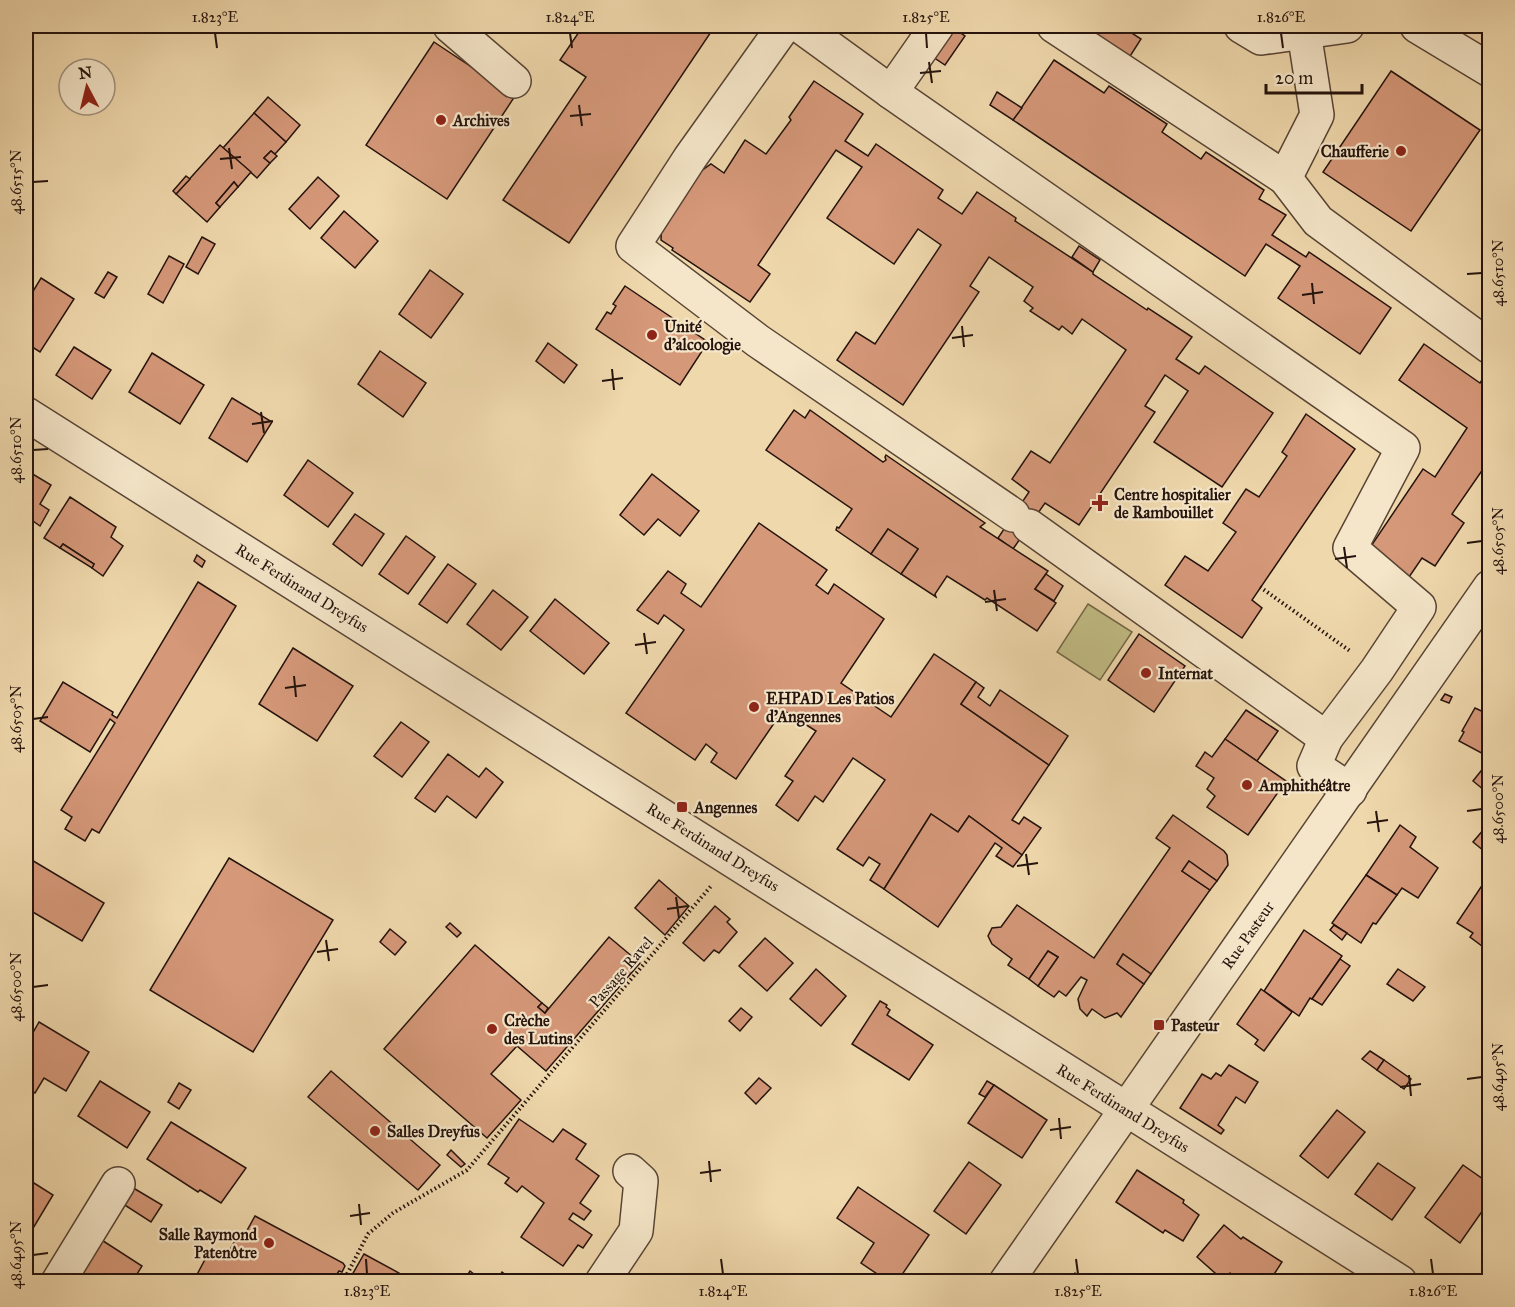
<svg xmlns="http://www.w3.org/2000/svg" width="1515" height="1307" font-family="'IM FELL Great Primer',serif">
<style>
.green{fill:#c1bc84;stroke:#736848;stroke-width:1.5}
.building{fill:#d59879;stroke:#25130d;stroke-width:1.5}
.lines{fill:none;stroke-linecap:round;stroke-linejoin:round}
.minor-casing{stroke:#584435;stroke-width:36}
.path{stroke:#25130d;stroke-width:4;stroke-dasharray:1.5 3;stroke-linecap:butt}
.minor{stroke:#f5e6c9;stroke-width:33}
.ticks{fill:none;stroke:#25130d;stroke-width:2}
.poi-dot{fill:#8f2418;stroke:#f5e6c9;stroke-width:2}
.labels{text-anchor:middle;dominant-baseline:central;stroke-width:4.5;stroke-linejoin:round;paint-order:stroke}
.poi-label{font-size:16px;font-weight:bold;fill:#25130d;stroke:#f5e6c9;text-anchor:start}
.street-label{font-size:16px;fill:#25130d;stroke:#f5e6c9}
.neatline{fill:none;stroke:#25130d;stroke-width:2}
.ticks-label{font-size:15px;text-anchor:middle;fill:#25130d}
</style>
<rect width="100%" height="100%" fill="#efd8ac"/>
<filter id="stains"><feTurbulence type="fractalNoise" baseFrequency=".00333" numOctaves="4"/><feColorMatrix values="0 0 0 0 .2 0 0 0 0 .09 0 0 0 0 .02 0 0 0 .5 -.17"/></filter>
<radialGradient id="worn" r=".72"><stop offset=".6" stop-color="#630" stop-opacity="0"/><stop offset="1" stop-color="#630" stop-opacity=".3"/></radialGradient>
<path class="green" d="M1088,604L1132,632L1100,680L1057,652Z"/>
<g class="building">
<path d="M583,26H715L569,243L503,200L586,77L560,60Z"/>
<path d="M950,26L965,36L945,65L930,55Z"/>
<path d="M1074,26H1121L1141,39L1127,61Z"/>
<path d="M434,42L515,96L447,199L366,145Z"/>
<path d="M1054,60L1104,93L1109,86L1167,124L1162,132L1201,159L1206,152L1264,190L1259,199L1286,215L1272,235L1306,257L1309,252L1391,308L1360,354L1278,298L1300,266L1266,244L1245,276L1013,120Z"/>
<path d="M1391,71L1480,130L1411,231L1323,172Z"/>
<path d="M814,81L863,114L845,141L868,156L876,144L943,190L938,198L962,214L977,192L1016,218L1015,221L1093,272V274L1147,310L1148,308L1192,337L1176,359L1199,374L1205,366L1273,413L1222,487L1154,442L1188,391L1165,375L1145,406L1155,412L1079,525L1045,503L1013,549L998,538L1029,492L1012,479L1031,451L1050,463L1126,350L1082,319L1072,334L1062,326L1059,330L1030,311L1033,308L1024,301L1033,287L989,257L970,286L979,292L903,405L837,360L856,332L875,344L941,245L918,229L894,264L827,218L862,167L836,150L758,265L770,274L750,302L672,250L673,248L661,240L662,216L687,181L711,164L724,173L745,140L766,154L791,120L789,117Z"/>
<path d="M997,92L1022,108L1013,120L990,105Z"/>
<path d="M268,97L300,125L286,142L254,113Z"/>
<path d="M254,113L286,142L275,154L271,151L264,158L270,163L257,178L223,148Z"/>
<path d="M220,145L251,172L238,187L234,182L216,203L220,207L207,222L176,194Z"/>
<path d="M271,151L277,156L270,163L264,158Z"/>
<path d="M186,176L190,179L176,194L173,191Z"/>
<path d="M318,177L339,196L310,229L289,209Z"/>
<path d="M234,182L238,187L220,207L216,203Z"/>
<path d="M344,211L378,241L355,268L321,238Z"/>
<path d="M202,237L215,244L198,274L186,267Z"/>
<path d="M1079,246L1100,260L1093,272L1072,257Z"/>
<path d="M169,256L184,264L163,303L148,294Z"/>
<path d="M430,270L463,294L431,338L399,314Z"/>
<path d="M108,272L117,277L104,298L95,293Z"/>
<path d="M41,278L74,299L40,352L26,343V303Z"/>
<path d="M625,286L708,342L680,385L596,329L607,312L611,314L616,306L613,304Z"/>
<path d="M548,343L577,365L564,383L536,361Z"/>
<path d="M1424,344L1480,383L1484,377L1490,381V459L1452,514L1464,523L1435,566L1422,558L1407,580L1367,552L1423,469L1435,477L1467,428L1399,380Z"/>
<path d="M74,347L111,370L92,399L56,375Z"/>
<path d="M380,351L426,383L403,417L358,384Z"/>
<path d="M152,353L204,385L180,424L129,392Z"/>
<path d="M232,398L272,422L247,462L209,438Z"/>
<path d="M794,410L805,418L810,410L883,462L886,460L885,457L886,455L985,523L980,527L1048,571L1035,589L1056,603L1037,631L987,598L985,600L947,576L935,594L936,597L901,574L918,549L888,529L871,554L836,530L837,527L839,528L852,509L766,450Z"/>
<path d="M1306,414L1355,449L1252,600L1262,608L1242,638L1165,585L1185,556L1208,571L1236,532L1223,523L1246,489L1259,497L1287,456L1282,452Z"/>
<path d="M308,460L353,493L328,527L284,495Z"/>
<path d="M26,470L51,485L40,504L49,510L40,526L26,516Z"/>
<path d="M652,474L699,511L680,536L658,519L644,535L620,515Z"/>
<path d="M70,497L116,527L111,537L123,546L103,576L92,568L94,564L63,544L60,548L44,538Z"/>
<path d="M355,514L384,534L362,566L333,544Z"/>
<path d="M759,523L827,570L816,585L828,594L834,584L884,619L841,683L891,717L934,654L976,682L961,704L1049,765L1012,820L1019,824L1024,817L1041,828L1022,855L969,816L958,832L931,814L884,889L870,880L880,864L869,857L863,866L837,849L885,780L853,758L823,802L815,796L798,821L776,805L793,781L785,776L816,731L783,710L736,779L711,762L717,753L706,744L695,760L626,713L684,630L664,615L658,624L637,610L668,571L686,584L681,593L701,607Z"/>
<path d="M888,529L918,549L901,574L871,554Z"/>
<path d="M406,536L435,557L408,594L379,574Z"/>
<path d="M63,544L94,564L92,568L60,548Z"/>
<path d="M197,555L205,561L202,567L194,561Z"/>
<path d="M448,564L476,584L447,623L419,604Z"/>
<path d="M1046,574L1063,586L1054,601L1035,589Z"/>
<path d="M198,582L236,606L99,833L92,829L85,841L65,829L72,817L61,810L115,723L110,719L90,752L40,721L63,682L113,712L112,715L117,718Z"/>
<path d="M493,590L528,617L501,650L467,624Z"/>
<path d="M555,599L609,643L584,674L530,631Z"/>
<path d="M1139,634L1185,666L1154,712L1108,680Z"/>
<path d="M293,648L353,686L317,741L259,704Z"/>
<path d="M976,682L984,688L978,697L990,706L1000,690L1068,736L1049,765L961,704Z"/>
<path d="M1445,694L1452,697L1449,703L1441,700Z"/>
<path d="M1475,708L1490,715L1489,757L1459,741L1464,732L1462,731Z"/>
<path d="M1246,710L1278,731L1257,761L1225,739Z"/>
<path d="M401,722L429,742L402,777L374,756Z"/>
<path d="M1225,739L1286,781L1248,835L1207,807L1215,796L1207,789L1214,778L1196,766L1205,752L1212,757Z"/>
<path d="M448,754L479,777L486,768L503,782L476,818L447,796L435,812L415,798Z"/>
<path d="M1485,766L1490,768V795L1473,781Z"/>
<path d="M931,814L958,832L969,816L1022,855L1013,867L996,856L1002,848L995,843L938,927L884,889Z"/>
<path d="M1173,815L1224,851L1227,855L1228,865L1217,881L1189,861L1182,871L1210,890L1151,974L1123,954L1117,964L1144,984L1121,1017L1117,1013L1105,1018L1092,1009L1087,1016L1080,1009L1078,999L1087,980L1081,977L1066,996L1059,991L1054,997L1038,986L1058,957L1048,951L1029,979L1008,965L1012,959L992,944L988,936L992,928L1001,927L1017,905L1094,958L1170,848L1156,838Z"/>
<path d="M1490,822V856L1473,842Z"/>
<path d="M1400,825L1416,837L1410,847L1438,868L1418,898L1402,888L1397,895L1366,875Z"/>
<path d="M229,858L333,920L253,1052L150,990Z"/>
<path d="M30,859L104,903L82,941L26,908V867Z"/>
<path d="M1189,861L1217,881L1210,890L1182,871Z"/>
<path d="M1366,875L1397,895L1376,924L1373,923L1361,943L1332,923Z"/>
<path d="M659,880L689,906L665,935L635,908Z"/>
<path d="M1485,881L1490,884V944L1486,949L1470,937L1473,933L1457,923Z"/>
<path d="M715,906L730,919L727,922L737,932L719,953L714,950L704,961L683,943Z"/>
<path d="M450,923L461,933L457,937L446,927Z"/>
<path d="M1334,925L1347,933L1342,940L1330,930Z"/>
<path d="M390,929L406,942L395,955L380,942Z"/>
<path d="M1304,930L1342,956L1312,999L1310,998L1299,1016L1264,991Z"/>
<path d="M609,937L640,963L546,1071L517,1046L491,1074L521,1100L487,1138L384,1049L475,945L542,1003L538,1007L545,1013Z"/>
<path d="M765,938L793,963L767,991L739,966Z"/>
<path d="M1048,951L1058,957L1038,986L1029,979Z"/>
<path d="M1123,954L1151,974L1144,984L1117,964Z"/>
<path d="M1340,959L1350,966L1322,1005L1312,999Z"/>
<path d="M816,969L846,996L821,1026L790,999Z"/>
<path d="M1398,969L1425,987L1413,1001L1387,984Z"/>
<path d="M1261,989L1292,1012L1264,1051L1255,1044L1258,1040L1237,1024Z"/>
<path d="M880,1001L887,1005L886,1007L890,1010L887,1015L933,1045L909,1080L852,1044Z"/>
<path d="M542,1003L548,1008L545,1013L538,1007Z"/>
<path d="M741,1008L752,1017L740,1031L729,1021Z"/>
<path d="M39,1022L89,1052L66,1091L44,1078L35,1093L26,1088V1045Z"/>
<path d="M1370,1051L1384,1060L1377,1070L1362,1059Z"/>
<path d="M1384,1060L1411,1079L1404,1089L1377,1070Z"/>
<path d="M1229,1065L1258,1082L1245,1103L1236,1097L1218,1125L1224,1130L1221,1134L1180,1108L1202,1074L1211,1079L1216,1073L1221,1076Z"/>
<path d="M331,1071L440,1165L418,1190L308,1097Z"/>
<path d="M759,1078L771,1088L756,1104L745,1093Z"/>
<path d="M100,1081L150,1112L127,1148L78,1116Z"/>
<path d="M987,1081L994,1085L985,1097L979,1094Z"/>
<path d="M179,1083L191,1090L179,1109L168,1102Z"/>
<path d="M994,1085L1047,1120L1022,1158L968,1123Z"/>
<path d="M1337,1110L1365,1132L1328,1178L1300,1156Z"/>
<path d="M519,1119L553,1142L563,1129L586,1144L576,1159L599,1176L580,1203L591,1211L584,1220L573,1213L569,1219L592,1235L583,1248L578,1245L563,1266L521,1237L544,1203L522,1186L517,1192L505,1183L509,1178L488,1164Z"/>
<path d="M171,1122L246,1168L221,1203L200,1190L198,1192L147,1159Z"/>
<path d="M451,1150L465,1164L461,1167L447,1155Z"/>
<path d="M969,1162L1001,1185L966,1234L934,1211Z"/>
<path d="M1378,1163L1415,1188L1392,1220L1355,1194Z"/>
<path d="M1463,1165L1490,1184V1200L1460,1243L1425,1217Z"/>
<path d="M1137,1170L1184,1200L1183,1203L1199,1215L1183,1241L1165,1230L1163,1233L1116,1202Z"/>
<path d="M26,1178L53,1195L26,1240Z"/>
<path d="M130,1186L162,1205L151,1222L120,1202Z"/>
<path d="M858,1187L929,1235L897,1282H889L861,1263L874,1243L837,1218Z"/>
<path d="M255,1216L343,1263L345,1266L342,1272L339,1271L335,1277L339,1282H193L209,1252L224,1260L240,1232L245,1234Z"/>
<path d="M1224,1225L1241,1239L1243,1237L1282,1262L1269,1282H1243L1230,1273L1224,1281L1197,1257Z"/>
<path d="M97,1237L142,1266L132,1282H69Z"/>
<path d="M364,1254L399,1273L395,1282H348Z"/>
<path d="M470,1271L484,1282H463Z"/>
<path d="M502,1272L515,1282H496Z"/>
<path d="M1075,1273L1086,1282H1068Z"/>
</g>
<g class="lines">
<defs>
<g id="minor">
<path d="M450,26L514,81"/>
<path d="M784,26L690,158L633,246L758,341L1013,515"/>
<path d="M800,26L891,92"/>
<path d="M937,26L891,92L1403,448L1350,548L1419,607L1377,670L1326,738L1029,526"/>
<path d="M1054,26L1285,178L1317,115L1304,32"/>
<path d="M1241,26L1261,38L1347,26"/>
<path d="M1417,26L1490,70"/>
<path d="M1285,178L1318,221L1490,347"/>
<path d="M26,414C484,703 940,995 1400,1282"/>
<path d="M1326,738L1314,766L1350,790"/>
<path d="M58,1282L118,1184"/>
<path d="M602,1282L636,1231L641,1181L630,1171"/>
<path d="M1006,1282L1490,587"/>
</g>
</defs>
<use href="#minor" class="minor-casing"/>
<g class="path">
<path d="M1260,587L1350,651"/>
<path d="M343,1282L368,1234L393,1213L467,1170L712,885"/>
</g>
<use href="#minor" class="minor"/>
</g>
<path class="ticks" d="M215,33L217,48M570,33L572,48M926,33L927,48M1281,33L1283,48M929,62L932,83M920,73L941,71M579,105L582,126M570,116L591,114M229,148L232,169M220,159L241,157M33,182L48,181M1467,274L1482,273M1312,283L1314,304M1302,295L1323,292M962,326L964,347M952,338L973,335M612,369L614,390M602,381L623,378M261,412L264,433M252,424L273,421M33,450L48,449M1467,543L1482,541M1344,547L1347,568M1335,559L1356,556M994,590L997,611M985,602L1006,599M644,633L647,654M635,645L656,642M294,676L296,697M285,688L306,685M33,719L48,717M1376,811L1379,832M1467,811L1482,809M1367,823L1388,820M1026,854L1029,875M1017,866L1038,863M676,897L679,918M667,909L688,906M326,940L329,961M317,952L338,949M33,987L48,985M1409,1075L1411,1096M1467,1079L1482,1077M1400,1087L1421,1084M1059,1118L1061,1139M1050,1130L1071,1127M709,1161L711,1182M700,1173L721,1170M359,1204L361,1225M350,1216L370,1213M33,1255L48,1253M366,1259L367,1274M721,1259L723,1274M1076,1259L1078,1274M1431,1259L1433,1274"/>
<g class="poi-dot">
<circle cx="441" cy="120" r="6"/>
<circle cx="1401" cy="151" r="6"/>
<circle cx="652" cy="335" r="6"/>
<path d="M1097 494h6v6h6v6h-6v6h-6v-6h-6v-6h6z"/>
<circle cx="1146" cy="673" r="6"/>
<circle cx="754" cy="707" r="6"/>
<circle cx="1247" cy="785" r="6"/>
<rect x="676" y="801" width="12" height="12" rx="3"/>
<rect x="1153" y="1019" width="12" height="12" rx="3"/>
<circle cx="492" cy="1029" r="6"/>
<circle cx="375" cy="1131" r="6"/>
<circle cx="269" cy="1243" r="6"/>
</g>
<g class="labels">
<g class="poi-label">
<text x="453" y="120">Archives</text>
<text x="1389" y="151" text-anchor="end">Chaufferie</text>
<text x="664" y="326">Unité<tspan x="664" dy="18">d'alcoologie</tspan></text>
<text x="1114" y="494">Centre hospitalier<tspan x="1114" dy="18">de Rambouillet</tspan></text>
<text x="1158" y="673">Internat</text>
<text x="766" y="698">EHPAD Les Patios<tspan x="766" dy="18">d'Angennes</tspan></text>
<text x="1259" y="785">Amphithéâtre</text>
<text x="694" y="807">Angennes</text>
<text x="504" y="1020">Crèche<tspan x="504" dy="18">des Lutins</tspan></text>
<text x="1171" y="1025">Pasteur</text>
<text x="387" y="1131">Salles Dreyfus</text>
<text x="257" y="1234" text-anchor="end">Salle Raymond<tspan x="257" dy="18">Patenôtre</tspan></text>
</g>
<g class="street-label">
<text transform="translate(302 588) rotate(32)">Rue Ferdinand Dreyfus</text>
<text transform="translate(713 847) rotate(32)">Rue Ferdinand Dreyfus</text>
<text transform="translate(1248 935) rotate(-55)">Rue Pasteur</text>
<text transform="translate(621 972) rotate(-49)">Passage Ravel</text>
<text transform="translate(1123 1108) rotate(32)">Rue Ferdinand Dreyfus</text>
</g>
</g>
<rect width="1515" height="1307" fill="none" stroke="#efd8ac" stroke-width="66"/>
<g transform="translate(87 87) rotate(353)"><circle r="28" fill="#f5e6c9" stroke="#a2927e" stroke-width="1.5"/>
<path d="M0-4.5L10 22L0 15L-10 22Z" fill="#8f2418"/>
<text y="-9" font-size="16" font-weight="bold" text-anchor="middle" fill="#25130d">N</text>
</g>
<path d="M1266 84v9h96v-9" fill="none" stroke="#25130d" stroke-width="3"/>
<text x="1275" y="84" font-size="18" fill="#25130d" stroke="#f5e6c9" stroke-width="4.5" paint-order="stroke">20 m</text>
<rect x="33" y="33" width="1449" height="1241" class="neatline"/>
<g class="ticks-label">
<text x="215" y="22">1.823°E</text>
<text x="570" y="22">1.824°E</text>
<text x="926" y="22">1.825°E</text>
<text x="1281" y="22">1.826°E</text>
<text transform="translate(16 182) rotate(-90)" y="5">48.6515°N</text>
<text transform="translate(1498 273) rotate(-90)" y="5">48.6510°N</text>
<text transform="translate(16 450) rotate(-90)" y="5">48.6510°N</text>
<text transform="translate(1498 541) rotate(-90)" y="5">48.6505°N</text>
<text transform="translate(16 719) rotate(-90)" y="5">48.6505°N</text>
<text transform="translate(1498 809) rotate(-90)" y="5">48.6500°N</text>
<text transform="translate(16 987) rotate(-90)" y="5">48.6500°N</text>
<text transform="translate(1498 1077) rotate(-90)" y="5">48.6495°N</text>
<text transform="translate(16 1255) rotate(-90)" y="5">48.6495°N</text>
<text x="367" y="1296">1.823°E</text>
<text x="723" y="1296">1.824°E</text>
<text x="1078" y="1296">1.825°E</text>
<text x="1433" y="1296">1.826°E</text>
</g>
<rect width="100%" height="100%" filter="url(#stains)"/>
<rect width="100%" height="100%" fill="url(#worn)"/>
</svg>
